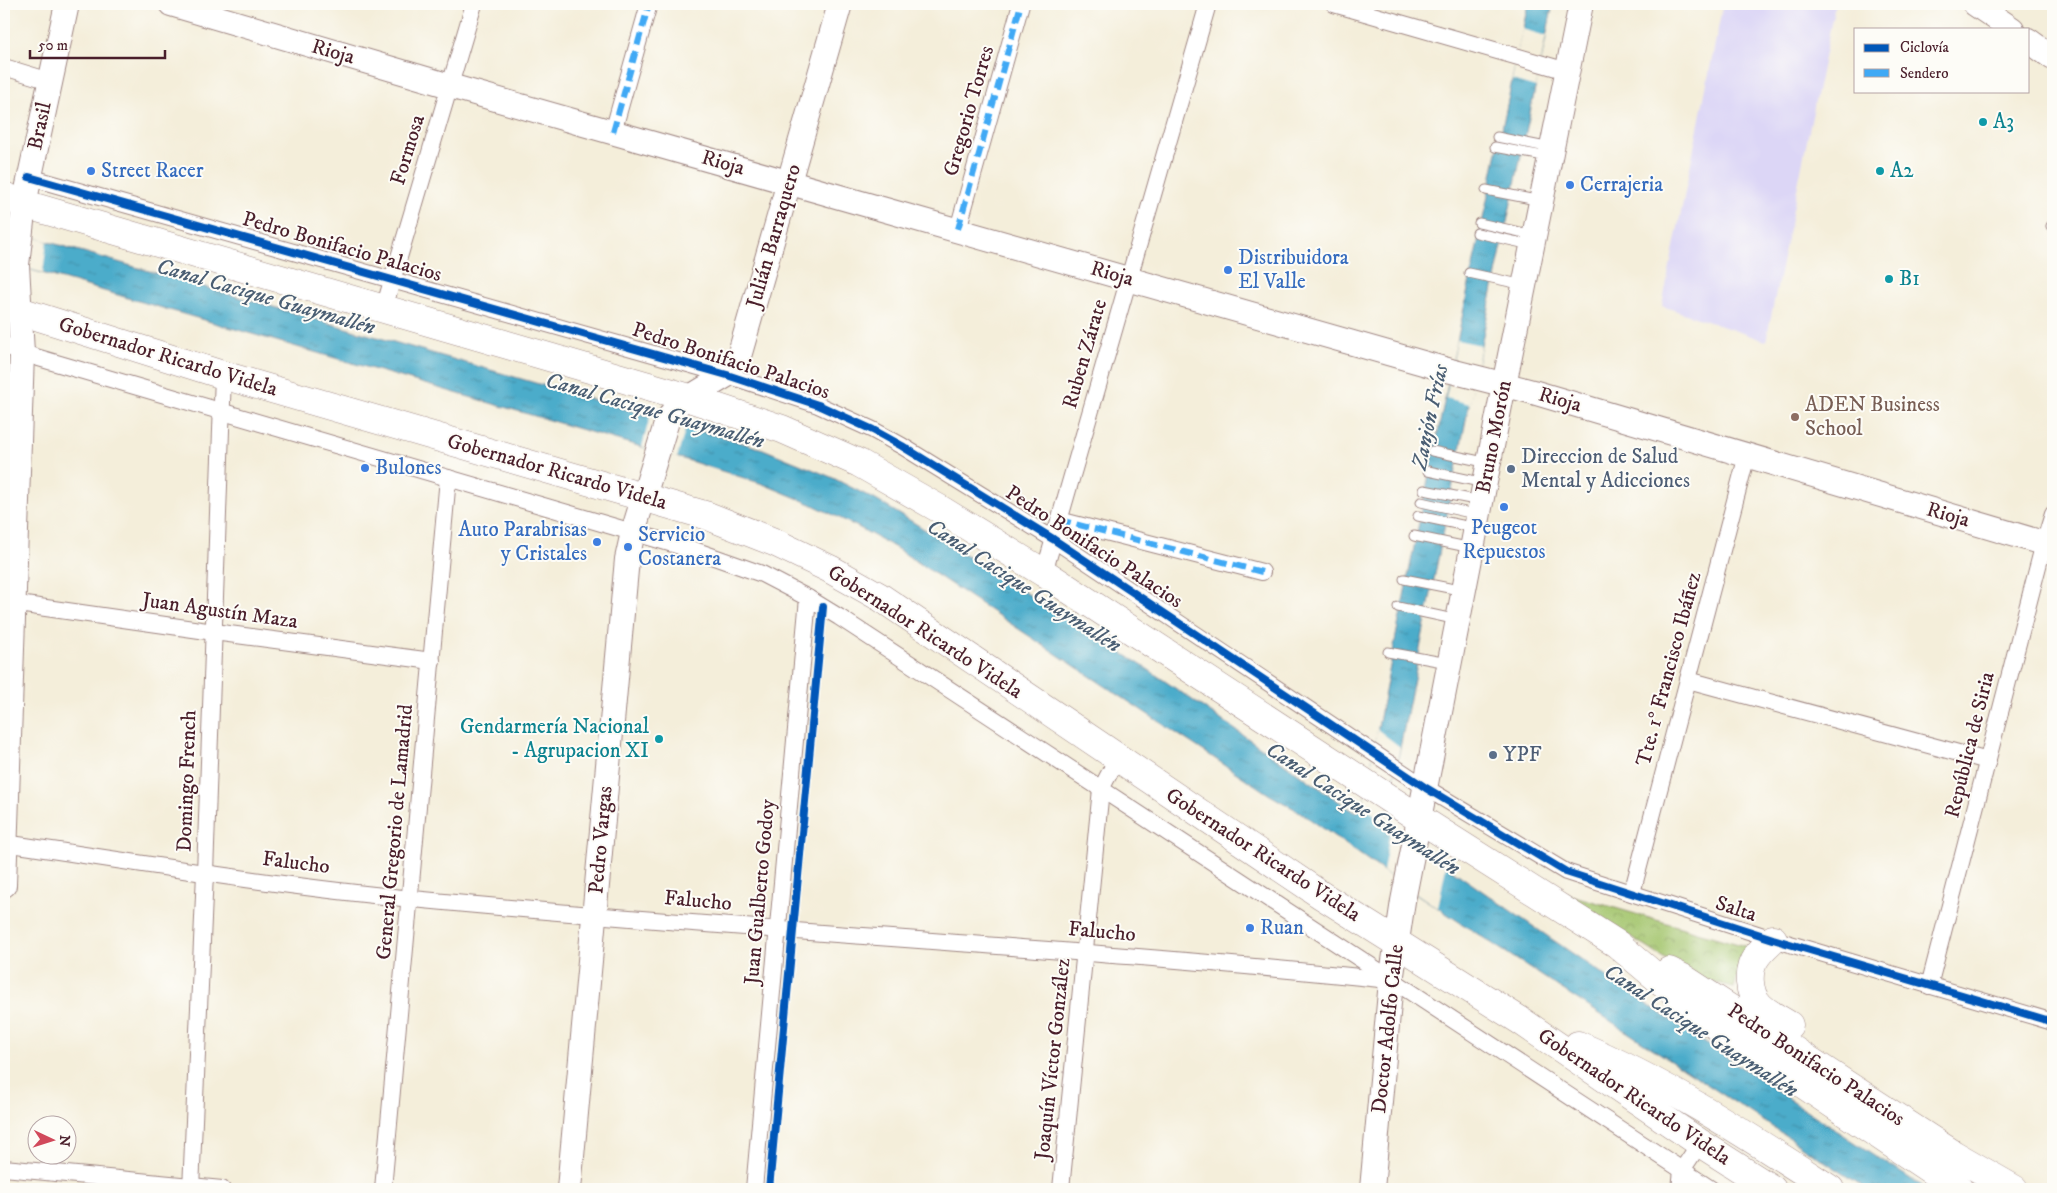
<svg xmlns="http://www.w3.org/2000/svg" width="2057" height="1193" font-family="'IM FELL DW Pica',serif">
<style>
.built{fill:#dcd6f6}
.park{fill:url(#park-crowns);stroke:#78724d}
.water{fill:url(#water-ripples);stroke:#4a667a}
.pier{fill:#f4eeda}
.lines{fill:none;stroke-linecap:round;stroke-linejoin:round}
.lane-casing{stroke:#9f8682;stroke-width:11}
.street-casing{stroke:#9f8682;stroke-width:18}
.secondary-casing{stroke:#9f8682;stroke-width:26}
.highway-casing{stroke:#9f8682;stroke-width:29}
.lane{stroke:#fff;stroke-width:9}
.street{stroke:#fff;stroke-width:16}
.secondary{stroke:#fff;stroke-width:24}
.highway{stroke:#fff;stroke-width:28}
.quiet{stroke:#3fa9f5;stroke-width:6;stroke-dasharray:12 6;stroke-linecap:butt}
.cycleway-casing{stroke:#fdfcf7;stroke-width:11}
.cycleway{stroke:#0057b8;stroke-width:8}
.culture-dot{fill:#0f9aa8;stroke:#fdfcf7;stroke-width:2}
.shop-dot{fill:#3f7fe0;stroke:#fdfcf7;stroke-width:2}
.education-dot{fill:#8d6e63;stroke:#fdfcf7;stroke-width:2}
.service-dot{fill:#5c6f8a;stroke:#fdfcf7;stroke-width:2}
.labels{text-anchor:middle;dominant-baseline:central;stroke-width:4;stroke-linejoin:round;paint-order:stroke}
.street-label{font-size:21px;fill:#4a1f2b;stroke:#fdfcf7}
.culture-label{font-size:21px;fill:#0d838f;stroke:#fdfcf7;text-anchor:start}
.shop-label{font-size:21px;fill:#366cbe;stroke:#fdfcf7;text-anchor:start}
.education-label{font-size:21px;fill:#785e54;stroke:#fdfcf7;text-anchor:start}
.service-label{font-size:21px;fill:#4e5e75;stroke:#fdfcf7;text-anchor:start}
.water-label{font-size:22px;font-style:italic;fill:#4a5e73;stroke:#fdfcf7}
</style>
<defs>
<pattern id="park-crowns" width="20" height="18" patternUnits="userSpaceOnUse" patternTransform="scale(1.25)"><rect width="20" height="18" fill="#a5c66f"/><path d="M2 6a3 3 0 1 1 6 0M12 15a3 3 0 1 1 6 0" fill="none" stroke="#88a05b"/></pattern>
<pattern id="water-ripples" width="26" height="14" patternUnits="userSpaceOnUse" patternTransform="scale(1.25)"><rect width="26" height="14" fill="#4bacca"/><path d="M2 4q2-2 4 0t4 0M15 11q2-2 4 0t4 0" fill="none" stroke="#408ba4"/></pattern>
</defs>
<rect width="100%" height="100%" fill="#fdfcf7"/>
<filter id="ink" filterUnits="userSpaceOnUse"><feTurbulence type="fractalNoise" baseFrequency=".02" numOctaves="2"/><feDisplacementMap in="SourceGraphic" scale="10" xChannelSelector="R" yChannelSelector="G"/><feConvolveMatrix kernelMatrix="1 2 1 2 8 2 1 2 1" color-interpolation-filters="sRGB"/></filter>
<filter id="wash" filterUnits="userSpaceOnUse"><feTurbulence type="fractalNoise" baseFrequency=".0096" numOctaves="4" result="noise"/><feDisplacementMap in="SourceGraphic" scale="20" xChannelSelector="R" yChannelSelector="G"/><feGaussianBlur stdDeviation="1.12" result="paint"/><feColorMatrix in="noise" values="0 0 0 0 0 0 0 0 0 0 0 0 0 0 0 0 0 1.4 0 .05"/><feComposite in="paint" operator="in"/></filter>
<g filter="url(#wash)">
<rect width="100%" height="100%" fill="#f4eeda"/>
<path class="built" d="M1723,4H1835L1766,341L1662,306Z"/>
<path class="park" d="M1564,893L1745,946L1734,988L1694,978Z"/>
<path class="water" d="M1528,4H1553L1481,345L1385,823C1563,949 1744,1070 1926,1189H1867L1406,887L1300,812L1270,795L896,548L856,526L811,504L763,484L690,461L4,262V229L763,449L831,477L874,499L916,524L1146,668L1350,809L1357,812L1363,806C1413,538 1473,271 1528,4Z"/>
<g class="pier">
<path d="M1522,29L1546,36L1536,87L1512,80Z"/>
<path d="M4,229L47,241L43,273L4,262Z"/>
<path d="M1457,340L1481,345L1470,404L1446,398Z"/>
<path d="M650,416L686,427L677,458L642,447Z"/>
<path d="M1377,729L1400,747L1385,823L1363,806Z"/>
<path d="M1391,827L1446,866L1438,908L1383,871Z"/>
</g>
</g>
<g filter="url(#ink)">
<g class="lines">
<defs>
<g id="lane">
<path d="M1497,137L1551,148"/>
<path d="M1495,147L1549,157"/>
<path d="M1486,190L1541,201"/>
<path d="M1479,223L1534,235"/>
<path d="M2051,226L2053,227"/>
<path d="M1477,233L1531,245"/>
<path d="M1469,273L1524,285"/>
<path d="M1432,451L1489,463"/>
<path d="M1428,471L1485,483"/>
<path d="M1424,490L1481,501"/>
<path d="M1421,502L1479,515"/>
<path d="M1418,516L1476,528"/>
<path d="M1414,536L1472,548"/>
<path d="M1404,579L1464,591"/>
<path d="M1398,607L1458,620"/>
<path d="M1388,652L1448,663"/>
</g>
<g id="street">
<path d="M1334,4L1567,71"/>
<path d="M4,67L50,81"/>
<path d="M613,132L649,4"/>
<path d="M29,177L727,375L818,405L873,430L902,446L1053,539L1426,788L1566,872L1773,939L2053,1022"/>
<path d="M958,229L1021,4"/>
<path d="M384,308L474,4"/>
<path d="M4,345L22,353L697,551L762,574L808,598L839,617L1711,1189"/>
<path d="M1059,520L1262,572"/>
<path d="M1044,573L1208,4"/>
<path d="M4,602L214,632L432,661"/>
<path d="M1688,680L1988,761"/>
<path d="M4,843C140,863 276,886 413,899C738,931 1064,946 1389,980"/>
<path d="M1632,893L1747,455"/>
<path d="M1929,986L2044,543L2053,514"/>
<path d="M4,1168L222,1189"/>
<path d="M191,1189L205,873L223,375"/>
<path d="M383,1189L448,478"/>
<path d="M754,1189L808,598"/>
<path d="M1061,1189L1101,789L1117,759"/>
<path d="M1680,1189L1682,1170L1700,1143"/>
</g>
<g id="secondary">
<path d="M171,4L450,86L1451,371L1533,392L2053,546"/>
<path d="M1975,4L2012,29"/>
<path d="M2028,40L2053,58"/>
<path d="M4,885L22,353L17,265L24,204L67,4"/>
<path d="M569,1189L627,559L633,532L667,421C673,411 680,398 692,396L727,375L740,353L840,4"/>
<path d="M1372,1189L1391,981L1403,901L1504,385L1581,4"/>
</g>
<g id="highway">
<path d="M4,196L24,204L686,397L782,429L859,463L938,508L1044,573L1420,819L1617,944L1706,1019L1959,1189"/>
<path d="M4,306L223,375L708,516L774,542L830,569L880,597L1321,895L1521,1021L1700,1143L1772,1189"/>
<path d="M1773,939C1768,944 1761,950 1757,956C1746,970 1748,994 1760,1006C1768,1014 1780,1019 1789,1025"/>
<path d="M1669,971L1683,978L1953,1154L2014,1189"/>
<path d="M1578,1045C1668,1083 1748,1136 1830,1189"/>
</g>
</defs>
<use href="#lane" class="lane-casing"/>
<use href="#street" class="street-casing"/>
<use href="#secondary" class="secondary-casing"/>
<use href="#highway" class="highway-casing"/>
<use href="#lane" class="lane"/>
<use href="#street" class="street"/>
<use href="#secondary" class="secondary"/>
<use href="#highway" class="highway"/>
<g class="quiet">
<path d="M613,132L649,4"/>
<path d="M958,229L1021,4"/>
<path d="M1059,520L1262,572"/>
</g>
<defs>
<g id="cycleway">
<path d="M29,177L727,375L818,405L873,430L902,446L1053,539L1426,788L1566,872L1773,939L2053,1022"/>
<path d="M769,1189L823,607"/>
</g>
</defs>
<use href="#cycleway" class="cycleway-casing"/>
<use href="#cycleway" class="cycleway"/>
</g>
</g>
<g class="culture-dot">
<circle cx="1983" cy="122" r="5"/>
<circle cx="1880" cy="171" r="5"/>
<circle cx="1889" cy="279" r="5"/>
<circle cx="659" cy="739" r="5"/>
</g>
<g class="shop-dot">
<circle cx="91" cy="171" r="5"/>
<circle cx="1570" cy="185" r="5"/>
<circle cx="1228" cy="270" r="5"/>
<circle cx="365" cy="468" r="5"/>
<circle cx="1504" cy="507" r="5"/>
<circle cx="597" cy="542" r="5"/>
<circle cx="628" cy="547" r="5"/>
<circle cx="1250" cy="928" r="5"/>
</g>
<circle class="education-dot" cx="1795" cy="417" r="5"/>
<g class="service-dot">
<circle cx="1511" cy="469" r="5"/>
<circle cx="1493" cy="755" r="5"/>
</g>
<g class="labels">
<g class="street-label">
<text transform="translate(333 52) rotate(16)">Rioja</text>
<text transform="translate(969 111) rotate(-74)">Gregorio Torres</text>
<text transform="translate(40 126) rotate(-78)">Brasil</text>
<text transform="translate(408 150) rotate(-73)">Formosa</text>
<text transform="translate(723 163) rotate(16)">Rioja</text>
<text transform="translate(774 236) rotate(-74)">Julián Barraquero</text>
<text transform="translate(342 247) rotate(16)">Pedro Bonifacio Palacios</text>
<text transform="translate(1112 274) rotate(16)">Rioja</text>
<text transform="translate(1085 354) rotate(-74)">Ruben Zárate</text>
<text transform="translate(168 357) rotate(17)">Gobernador Ricardo Videla</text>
<text transform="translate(731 361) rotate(18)">Pedro Bonifacio Palacios</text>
<text transform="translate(1560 400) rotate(16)">Rioja</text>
<text transform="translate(1494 437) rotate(-79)">Bruno Morón</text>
<text transform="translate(557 472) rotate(16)">Gobernador Ricardo Videla</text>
<text transform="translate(1948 515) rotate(16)">Rioja</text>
<text transform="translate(1094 547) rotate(33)">Pedro Bonifacio Palacios</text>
<text transform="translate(220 611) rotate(8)">Juan Agustín Maza</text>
<text transform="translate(925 632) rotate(33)">Gobernador Ricardo Videla</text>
<text transform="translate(1669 669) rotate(-75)">Tte. 1° Francisco Ibáñez</text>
<text transform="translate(1970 745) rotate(-76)">República de Siria</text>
<text transform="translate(187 781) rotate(-88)">Domingo French</text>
<text transform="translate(395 832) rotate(-85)">General Gregorio de Lamadrid</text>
<text transform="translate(601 840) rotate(-85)">Pedro Vargas</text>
<text transform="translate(1263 855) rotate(33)">Gobernador Ricardo Videla</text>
<text transform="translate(296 863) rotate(7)">Falucho</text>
<text transform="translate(760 892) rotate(-85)">Juan Gualberto Godoy</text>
<text transform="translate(698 901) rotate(5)">Falucho</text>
<text transform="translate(1736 909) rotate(18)">Salta</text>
<text transform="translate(1102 932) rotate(5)">Falucho</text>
<text transform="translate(1388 1029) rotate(-84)">Doctor Adolfo Calle</text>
<text transform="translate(1053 1059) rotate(-84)">Joaquín Víctor González</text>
<text transform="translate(1816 1065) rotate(33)">Pedro Bonifacio Palacios</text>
<text transform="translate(1634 1097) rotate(34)">Gobernador Ricardo Videla</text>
</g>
<g class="culture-label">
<text x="1993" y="122">A3</text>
<text x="1890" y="171">A2</text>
<text x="1899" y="279">B1</text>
<text x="649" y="727" text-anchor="end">Gendarmería Nacional<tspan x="649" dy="24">- Agrupacion XI</tspan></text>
</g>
<g class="shop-label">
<text x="101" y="171">Street Racer</text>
<text x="1580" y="185">Cerrajeria</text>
<text x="1238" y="258">Distribuidora<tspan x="1238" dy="24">El Valle</tspan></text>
<text x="375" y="468">Bulones</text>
<text x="1504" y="528" text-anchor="middle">Peugeot<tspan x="1504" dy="24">Repuestos</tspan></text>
<text x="587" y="530" text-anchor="end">Auto Parabrisas<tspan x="587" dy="24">y Cristales</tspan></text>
<text x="638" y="535">Servicio<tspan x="638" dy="24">Costanera</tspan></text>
<text x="1260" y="928">Ruan</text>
</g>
<g class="education-label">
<text x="1805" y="405">ADEN Business<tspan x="1805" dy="24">School</tspan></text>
</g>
<g class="service-label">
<text x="1521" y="457">Direccion de Salud<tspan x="1521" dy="24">Mental y Adicciones</tspan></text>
<text x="1503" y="755">YPF</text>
</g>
<g class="water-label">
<text transform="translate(266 297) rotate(16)">Canal Cacique Guaymallén</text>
<text transform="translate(655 411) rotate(16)">Canal Cacique Guaymallén</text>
<text transform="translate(1430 417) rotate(-78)">Zanjón Frías</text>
<text transform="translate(1024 586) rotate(33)">Canal Cacique Guaymallén</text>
<text transform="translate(1363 809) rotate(33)">Canal Cacique Guaymallén</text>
<text transform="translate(1701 1031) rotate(33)">Canal Cacique Guaymallén</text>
</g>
</g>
<rect width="2057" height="1193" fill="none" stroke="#fdfcf7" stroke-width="20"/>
<rect x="1854" y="28" width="175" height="65" fill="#fdfcf7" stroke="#b5a4a5"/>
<rect x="1864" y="44" width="25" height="8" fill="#0057b8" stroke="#b5a4a5"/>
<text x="1900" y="52" font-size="15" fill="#4a1f2b">Ciclovía</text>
<rect x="1864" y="69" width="25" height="8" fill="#3fa9f5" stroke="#b5a4a5"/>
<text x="1900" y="78" font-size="15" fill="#4a1f2b">Sendero</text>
<g transform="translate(52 1140) rotate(94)"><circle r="24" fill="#fdfcf7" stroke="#b5a4a5"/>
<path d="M0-4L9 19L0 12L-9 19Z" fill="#d1495b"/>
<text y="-8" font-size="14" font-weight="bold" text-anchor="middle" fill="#4a1f2b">N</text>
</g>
<path d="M30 50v8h135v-8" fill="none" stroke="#4a1f2b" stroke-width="2.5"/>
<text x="38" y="50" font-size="15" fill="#4a1f2b" stroke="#fdfcf7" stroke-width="4" paint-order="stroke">50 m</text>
</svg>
